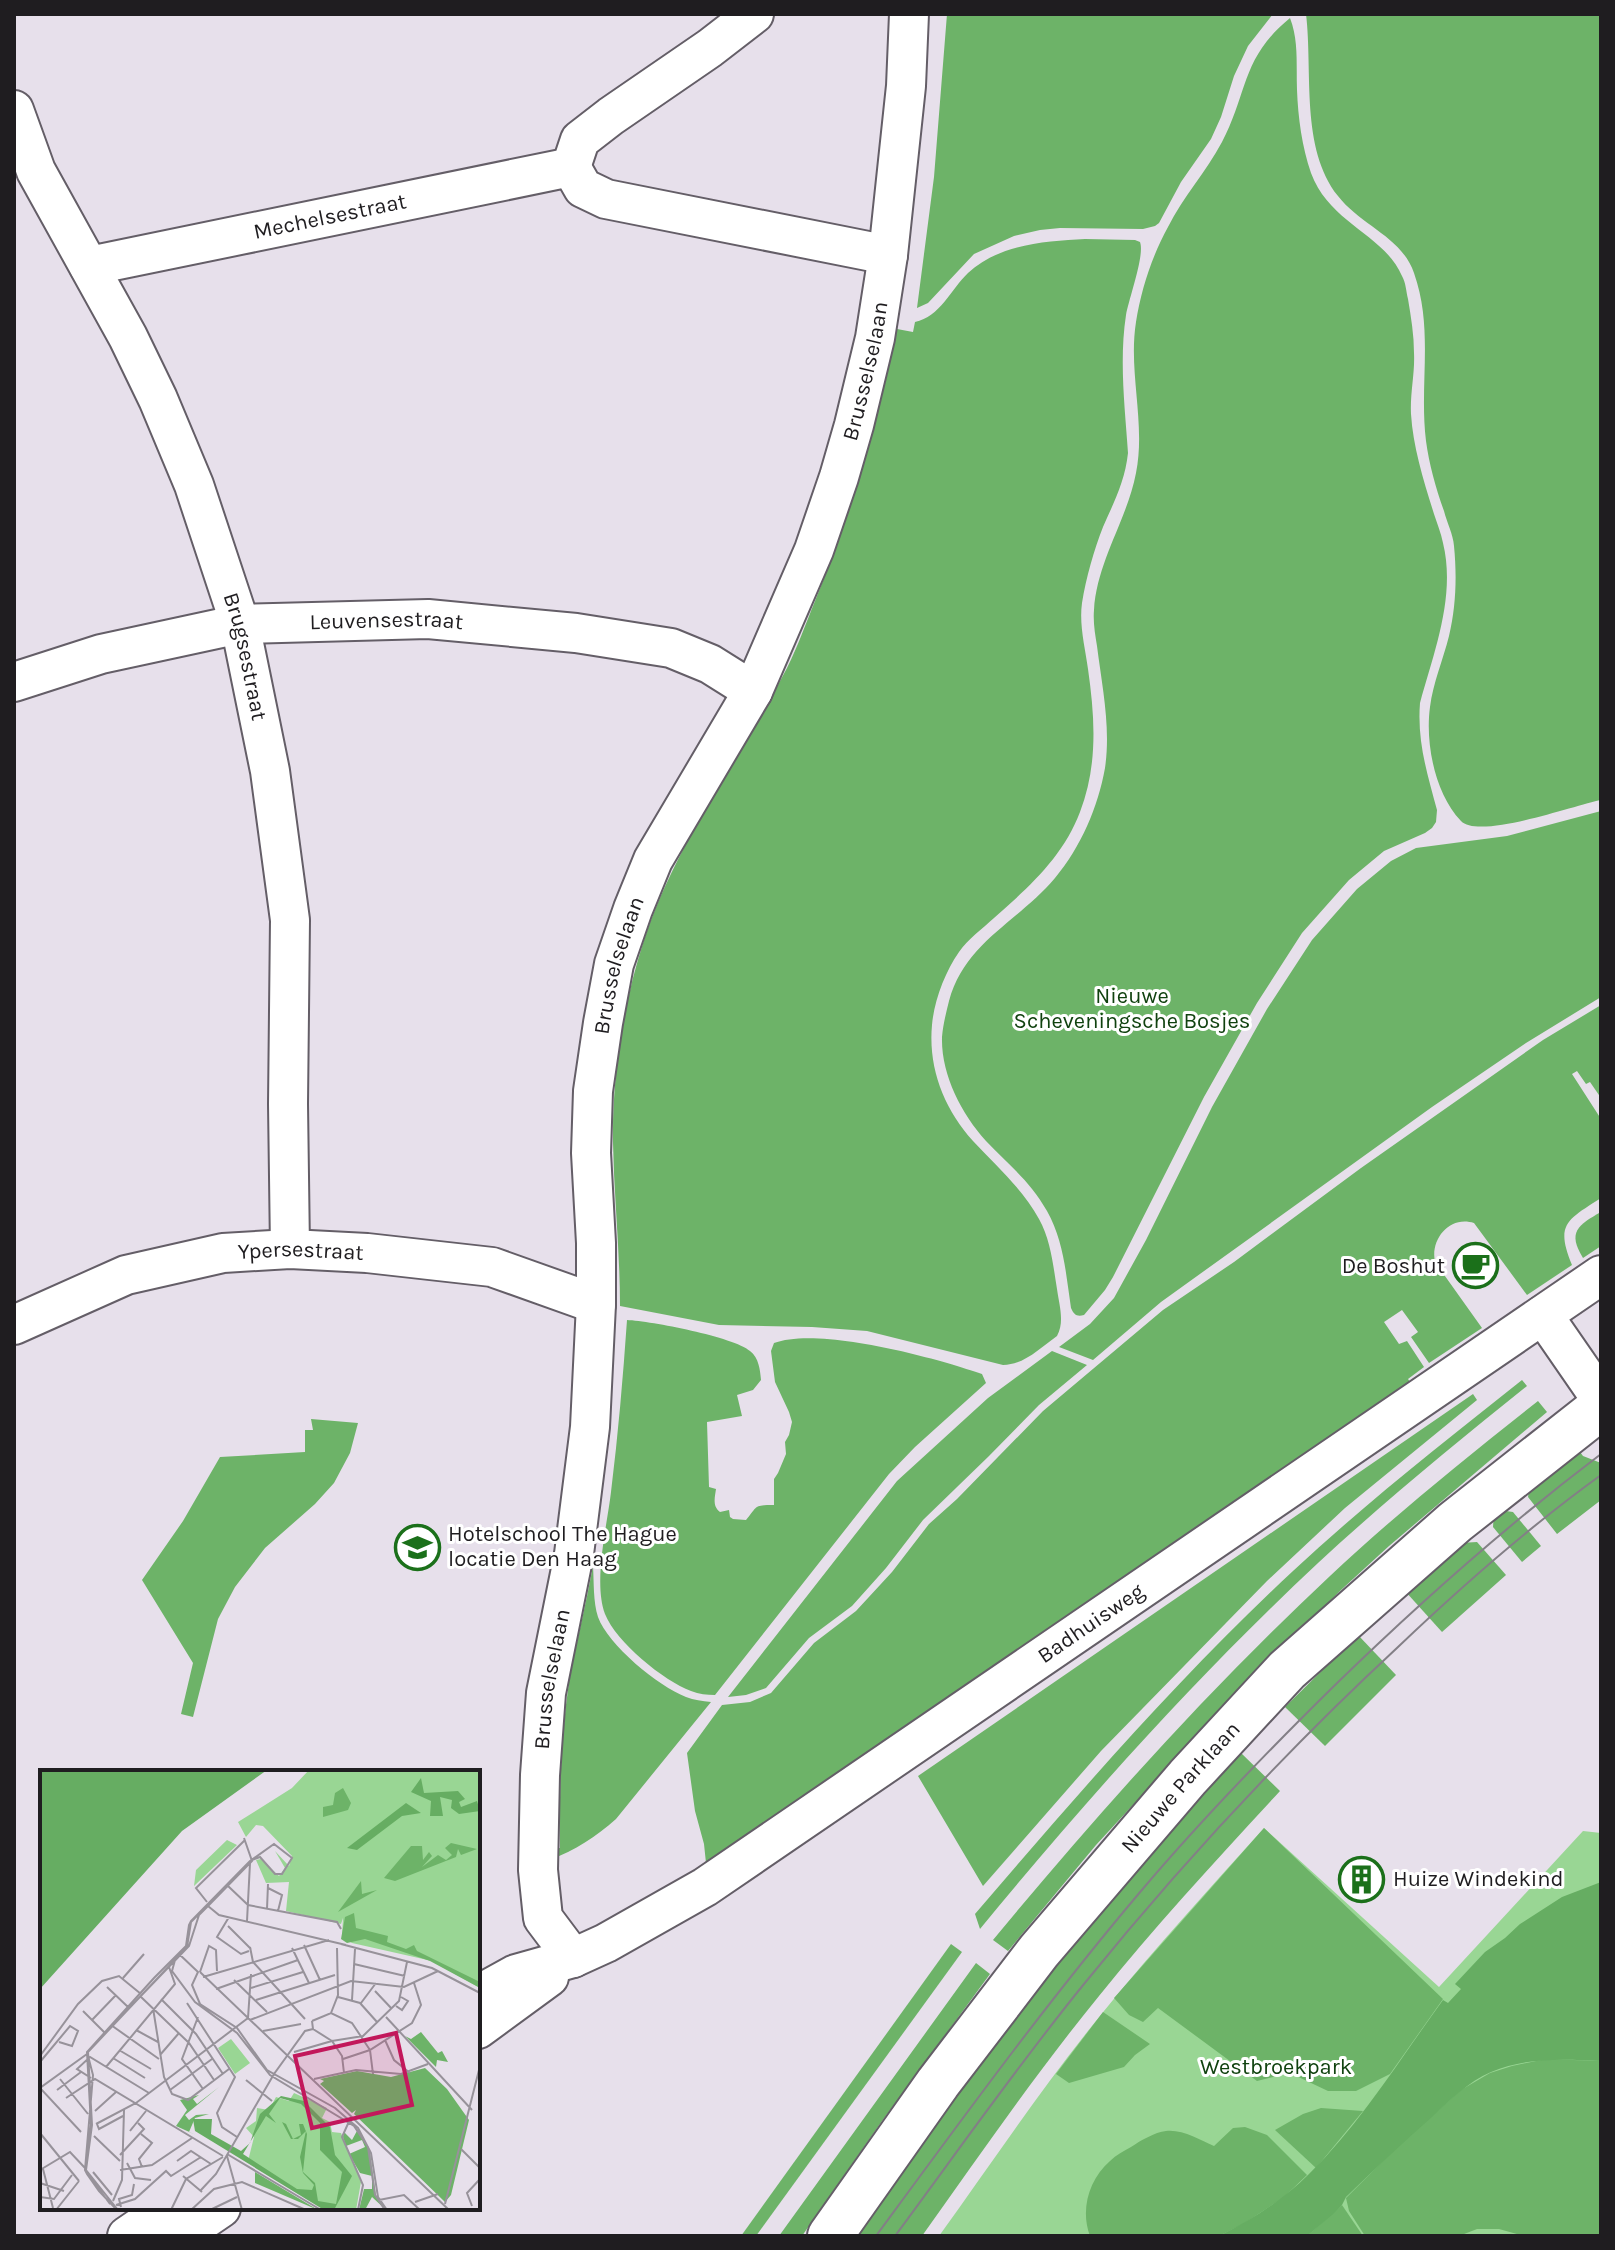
<svg xmlns="http://www.w3.org/2000/svg" width="1615" height="2250" font-family="Karla,sans-serif">
<style>
.green{fill:#99d694}
.forest{fill:#6db368}
.water{fill:#66ad62}
.lines{fill:none;stroke-linecap:round;stroke-linejoin:round}
.minor-casing{stroke:#645e67;stroke-width:42}
.secondary-casing{stroke:#645e67;stroke-width:48}
.minor{stroke:#fff;stroke-width:38}
.secondary{stroke:#fff;stroke-width:44}
.tram{stroke:#837f86;stroke-width:2}
.labels{text-anchor:middle;dominant-baseline:central;stroke-width:6;stroke-linejoin:round;paint-order:stroke}
.street-label{font-size:22px;fill:#1f1d20;stroke:#fff}
.park-label{font-size:22px;fill:#10420f;stroke:#fff}
.poi-label{font-size:22px;fill:#1f1d20;stroke:#fff;text-anchor:start}
.inset-road{fill:none;stroke:#97929a;stroke-width:2}
.view{fill:#c2185b;fill-opacity:0.15;stroke:#c2185b;stroke-width:4}
.inset-edge{fill:none;stroke:#1f1d20;stroke-width:4}
</style>
<rect width="100%" height="100%" fill="#e7e0eb"/>
<path class="green" d="M1264,1828L1439,1987L1583,1831L1601,1833V2236H939C993,2161 1045,2083 1104,2011C1155,1948 1210,1888 1264,1828Z"/>
<g class="forest">
<path d="M947,14H1273L1248,46L1234,76L1221,117L1211,139L1181,182L1159,223L1155,226L1143,229L1060,228L1040,230L1014,236L974,254L928,303L917,308L934,177Z"/>
<path d="M1306,14H1601V800C1575,805 1479,840 1461,821C1435,794 1425,743 1430,707C1433,683 1443,660 1449,636C1456,607 1457,576 1454,546C1453,534 1447,523 1444,511C1436,489 1429,464 1426,441C1419,384 1434,330 1414,273C1402,237 1360,225 1338,196C1300,148 1313,72 1306,14Z"/>
<path d="M1290,18C1299,41 1296,66 1297,90C1298,117 1302,147 1311,173C1330,224 1384,234 1402,276C1406,283 1406,291 1408,299C1411,317 1414,335 1414,353C1415,373 1410,393 1411,414C1413,447 1424,482 1434,514C1437,523 1441,533 1443,543C1456,596 1434,652 1420,703C1417,741 1427,773 1437,810L1436,822L1432,828L1425,833L1384,851L1349,880L1302,933L1257,1003L1204,1097L1113,1277L1105,1290L1084,1315C1077,1317 1074,1315 1071,1308C1066,1275 1064,1241 1047,1211C1030,1181 1009,1165 986,1141C961,1113 941,1074 942,1037C943,1025 946,1013 949,1001C965,942 1018,922 1055,878C1081,847 1098,807 1105,768C1111,727 1102,686 1097,646C1095,634 1093,622 1094,610C1097,561 1127,520 1136,473C1146,423 1128,372 1136,322C1141,290 1152,256 1168,227C1183,197 1206,172 1222,142C1248,93 1241,58 1290,18Z"/>
<path d="M1085,239L1135,240L1140,242C1145,255 1129,298 1126,315C1119,361 1125,408 1128,453C1125,481 1114,502 1103,527C1094,550 1086,578 1082,603C1079,625 1085,647 1088,669C1095,718 1098,765 1080,812C1063,857 1029,887 994,918C982,929 968,939 959,952C945,972 934,1001 932,1025C928,1068 944,1109 973,1141C996,1166 1023,1189 1039,1219C1051,1241 1053,1265 1057,1289C1059,1304 1065,1322 1057,1336C1040,1348 1024,1365 1003,1365L867,1331L812,1327L719,1325L620,1306C620,1251 614,1197 613,1143C612,1075 623,1005 644,940C676,843 740,758 787,668C798,646 806,623 815,601C851,513 878,423 897,329L913,332L915,322C940,317 951,289 968,273C999,244 1046,241 1085,239Z"/>
<path d="M1601,811V997L1526,1043L1432,1107L1161,1302L1093,1360L1059,1347L1090,1324L1114,1298L1146,1240L1212,1107L1267,1009L1312,940L1357,889L1391,861L1416,848L1507,836Z"/>
<path d="M1601,1005V1098L1590,1082L1586,1084L1577,1071L1572,1074L1601,1119V1198C1567,1220 1555,1224 1572,1265L1527,1295L1474,1223C1450,1215 1430,1239 1435,1262L1482,1328L1429,1363L1411,1337L1418,1332L1402,1310L1384,1322L1399,1344L1407,1341L1424,1367L1408,1379L1413,1386L906,1733L903,1728L839,1771L817,1789L706,1863L704,1844L695,1811L687,1753L722,1705L750,1702L771,1693L814,1643L856,1611L892,1572L929,1524L957,1499L1043,1411L1163,1310L1234,1262L1361,1168L1543,1040Z"/>
<path d="M1601,1212V1246L1583,1258C1567,1232 1578,1225 1601,1212Z"/>
<path d="M627,1320C651,1321 734,1337 750,1351C759,1358 760,1370 761,1380L753,1390L737,1395L742,1416L707,1422L709,1487L716,1489C715,1497 712,1506 720,1512L729,1510L730,1517L733,1519L746,1520C758,1506 753,1505 774,1505V1479L778,1473L786,1454L785,1442L789,1435L792,1422L789,1412L775,1382L771,1351L774,1343C818,1326 937,1358 982,1374L986,1383L915,1447L889,1474L715,1695C707,1695 699,1694 691,1691C664,1681 616,1642 605,1614C593,1582 607,1526 611,1492C618,1435 623,1378 627,1320Z"/>
<path d="M1052,1351L1087,1365L1039,1405L989,1456L923,1520L886,1568L852,1606L809,1638L766,1688L746,1695L728,1697L897,1481L988,1398Z"/>
<path d="M1522,1380L1527,1386C1456,1443 1385,1501 1318,1563C1197,1676 1085,1801 980,1929L975,1914C1076,1796 1179,1677 1293,1571C1366,1503 1444,1442 1522,1380Z"/>
<path d="M1473,1394L1477,1400L1345,1508L1267,1581L1101,1751L983,1886L918,1776Z"/>
<path d="M1538,1401L1547,1412L1389,1546L1341,1590L1216,1715L1096,1845L1008,1951L993,1940C1098,1813 1209,1689 1330,1576C1396,1514 1467,1457 1538,1401Z"/>
<path d="M311,1419L358,1423L350,1453L334,1483L315,1504L265,1548L235,1587L218,1619L193,1717L181,1714L193,1663L142,1580L183,1521L220,1457L305,1452V1430H313Z"/>
<path d="M1577,1448L1583,1456L1601,1463V1500L1557,1534L1528,1497L1530,1484Z"/>
<path d="M1499,1510L1513,1512L1541,1546L1522,1562L1493,1527L1494,1513Z"/>
<path d="M1477,1542L1506,1575L1442,1632L1405,1591L1460,1543Z"/>
<path d="M593,1566C594,1582 593,1602 598,1617C608,1645 658,1686 686,1697C694,1700 702,1701 711,1702L616,1819C596,1837 575,1850 550,1860V1849L560,1848C559,1793 561,1736 569,1682C576,1643 586,1605 593,1566Z"/>
<path d="M1358,1635L1396,1675L1325,1746L1285,1707Z"/>
<path d="M1240,1752L1280,1791C1218,1858 1156,1925 1099,1996C1036,2073 980,2155 922,2236H853L968,2074L1118,1886Z"/>
<path d="M1264,1828L1443,1999L1390,2074L1356,2091H1328L1290,2073L1257,2081L1158,2008L1143,2022L1129,2015L1114,1998Z"/>
<path d="M951,1944L962,1952L756,2236H741Z"/>
<path d="M976,1963L990,1974L882,2121L802,2236H779Z"/>
<path d="M1103,2012L1150,2044L1135,2055L1124,2067L1069,2083L1056,2074Z"/>
<path d="M1546,2059L1601,2061V2234L1524,2236L1499,2229H1477L1459,2236H1365L1349,2211L1346,2198L1399,2145L1461,2090L1490,2073L1512,2066Z"/>
<path d="M1321,2108L1363,2111L1316,2168L1275,2130L1303,2114Z"/>
<path d="M1245,2127L1267,2135L1307,2175L1284,2197L1243,2224L1219,2236H1090C1080,2210 1089,2179 1110,2161C1116,2155 1124,2151 1131,2147C1140,2141 1155,2132 1166,2131C1182,2129 1200,2140 1214,2146L1233,2128Z"/>
<path d="M1342,2205L1363,2236H1307Z"/>
</g>
<path class="water" d="M1601,1882V2061C1564,2059 1526,2057 1491,2072C1468,2082 1450,2100 1432,2117C1402,2143 1374,2170 1346,2197L1342,2205L1332,2215L1307,2236H1219C1251,2220 1283,2200 1309,2174C1361,2123 1400,2059 1443,2000L1448,2003L1461,1989L1455,1984L1485,1952L1505,1938L1520,1924L1562,1897Z"/>
<g class="lines">
<defs>
<g id="minor">
<path id="s1" d="M14,110L36,171L128,337L158,399L194,485L240,624L270,771L290,920L288,1104L290,1249"/>
<path d="M571,167L583,188L606,199L888,255"/>
<path id="s2" d="M89,266L571,167L580,140L611,116L710,48L754,14"/>
<path id="s3" d="M14,682L101,654L240,624L428,619L576,633L671,648L710,664L753,691"/>
<path d="M1543,1315L1601,1399"/>
<path id="s4" d="M14,1325L126,1275L223,1253L290,1249L367,1253L492,1267L596,1304"/>
<path id="s5" d="M573,1958L543,1918L538,1870L540,1775L546,1693L574,1554L590,1427L596,1304V1243L591,1153L593,1091L603,1023L614,964L633,909L653,860L753,691L814,550L839,477L854,425L875,338L888,255L906,86L909,14"/>
<path id="s6" d="M478,1995L516,1974L573,1958L606,1943L705,1887L1601,1275"/>
<path d="M478,2029L549,1977"/>
<path d="M127,2236L168,2208"/>
<path d="M180,2236L221,2208"/>
</g>
<g id="secondary">
<path id="s7" d="M830,2236L938,2083L1039,1951L1188,1777L1287,1670L1455,1522L1601,1407"/>
</g>
</defs>
<use href="#minor" class="minor-casing"/>
<use href="#secondary" class="secondary-casing"/>
<use href="#minor" class="minor"/>
<use href="#secondary" class="secondary"/>
<g class="tram">
<path d="M876,2236C962,2119 1047,2002 1141,1891C1201,1820 1266,1753 1332,1688C1417,1605 1506,1526 1601,1454"/>
<path d="M895,2236C958,2151 1018,2065 1084,1984C1181,1864 1285,1752 1398,1647C1462,1586 1529,1527 1601,1475"/>
</g>
</g>
<defs>
<symbol id="cafe-ring" viewBox="-11 -11 22 22"><circle r="9.5" fill="#fff" stroke="#1b701a" stroke-width="1.5"/><path d="M-5.5-4.5H6V0H3Q3 3.5 0 3.5H-2.5Q-5.5 3.5-5.5 0ZM3-3.2v2h1.7v-2ZM-6 4.5H4V6H-6Z" fill="#1b701a"/></symbol>
<symbol id="university-ring" viewBox="-11 -11 22 22"><circle r="9.5" fill="#fff" stroke="#1b701a" stroke-width="1.5"/><path d="M0-5L7-2L0 1L-7-2ZM-4 1L0 2.5L4 1V4Q0 6-4 4Z" fill="#1b701a"/></symbol>
<symbol id="building-ring" viewBox="-11 -11 22 22"><circle r="9.5" fill="#fff" stroke="#1b701a" stroke-width="1.5"/><path d="M-4-6H4V6H1V3H-1V6H-4ZM-2.5-4.3h1.7v1.8h-1.7ZM.8-4.3h1.7v1.8H.8ZM-2.5-1h1.7V.8h-1.7ZM.8-1h1.7V.8H.8Z" fill="#1b701a"/></symbol>
</defs>
<g fill-rule="evenodd">
<use href="#cafe-ring" x="1450" y="1240" width="51" height="51"/>
<use href="#university-ring" x="392" y="1522" width="51" height="51"/>
<use href="#building-ring" x="1336" y="1854" width="51" height="51"/>
</g>
<g class="labels">
<g class="street-label">
<text stroke="none"><textPath href="#s2" startOffset="246">Mechelsestraat</textPath></text>
<text stroke="none"><textPath href="#s5" startOffset="1658">Brusselselaan</textPath></text>
<text stroke="none"><textPath href="#s3" startOffset="380">Leuvensestraat</textPath></text>
<text stroke="none"><textPath href="#s1" startOffset="596">Brugsestraat</textPath></text>
<text stroke="none"><textPath href="#s5" startOffset="1010">Brusselselaan</textPath></text>
<text stroke="none"><textPath href="#s4" startOffset="300">Ypersestraat</textPath></text>
<text stroke="none"><textPath href="#s6" startOffset="720">Badhuisweg</textPath></text>
<text stroke="none"><textPath href="#s5" startOffset="290">Brusselselaan</textPath></text>
<text stroke="none"><textPath href="#s7" startOffset="570">Nieuwe Parklaan</textPath></text>
</g>
<g class="park-label">
<text x="1132" y="996">Nieuwe<tspan x="1132" dy="25">Scheveningsche Bosjes</tspan></text>
<text x="1276" y="2067">Westbroekpark</text>
</g>
<g class="poi-label">
<text x="1445" y="1266" text-anchor="end">De Boshut</text>
<text x="448" y="1534">Hotelschool The Hague<tspan x="448" dy="25">locatie Den Haag</tspan></text>
<text x="1393" y="1879">Huize Windekind</text>
</g>
</g>
<g transform="translate(40 1770)">
<rect width="440" height="440" fill="#e7e0eb"/>
<path d="M269,0H440V218L392,191L312,173L302,167L303,148L301,154L246,141L249,112L226,113L216,90L221,89L239,106L245,98L235,81L249,96L252,86L223,56L216,55L206,67L198,52L252,18ZM187,70L197,75L154,116L156,100ZM191,269L210,293L195,304L178,278ZM254,323L287,338L282,348L290,352L292,362L301,363L321,412L316,440H289L208,391L214,367L206,358L216,351L217,338L229,340L236,327L249,331Z" fill="#99d694"/>
<path d="M303,18L311,33L308,40L283,47V37L293,35L295,23ZM411,73L437,79L421,85L418,79L416,87L355,111L344,108L371,76H382L383,90L389,82L392,86L382,97L398,85L406,90L412,85L405,78ZM321,111L322,124L337,120L298,142ZM314,143L316,158L348,166L347,172L366,179L374,175L377,181L440,212V218L390,191L325,169L307,173L301,169L305,147ZM381,262L398,283L402,281L408,292L397,290L396,297L365,266L371,269ZM385,298L407,319L429,350L411,425L405,432L314,344L316,340L312,343L280,314L284,311L280,309L317,301L351,307ZM179,317L145,345L149,350L156,345L169,344L155,348L149,362L156,365L136,356L147,340L140,330L159,325L153,329L157,334ZM318,359L329,378L336,426L346,440L332,427L325,440H319L324,419H332V406L320,403L309,384L325,377L322,370L306,376L303,367L304,363H305L312,370ZM215,402L278,440L215,413Z" fill="#6db368"/>
<path d="M0,0H227L142,61L0,219ZM381,8L384,23L418,21L425,29L419,32L421,37L437,31L440,41L419,44L411,38L412,30L400,27L403,46H390L391,31L371,22ZM366,33L381,43L362,46L317,80L307,78ZM241,326L264,331L290,357L295,385L312,406L294,440H284L155,361L153,349H172L171,364L201,381L210,373L220,344ZM240,328L261,334L280,353V380L302,402L296,434L278,431L275,413L263,402L267,364L263,354H259L261,365L253,369L246,354L242,352L251,369H258L266,361L260,387L263,403L274,415L272,420L257,419L203,384L226,346L236,353L229,344Z" fill="#66ad62" fill-rule="evenodd"/>
<path class="inset-road" d="M188,116L208,135L297,152L301,159M228,118L242,125L238,141M167,132L156,118L205,70M168,136L212,91L204,68M227,139L228,114M189,147L177,167L201,184L209,181M207,151L210,93M188,156L211,179M301,174L392,198L440,223M264,175L280,210M210,177L213,192L265,249M252,178L269,213M138,183L158,202L152,215L160,234L197,258L227,300L295,338L318,358L331,383L338,427L347,440M135,190L132,201L155,232L197,263L230,305L314,356L328,377L335,425L345,440M314,194L365,206M160,202L409,440M160,202L169,176L176,180L177,201M163,207L289,170M83,208L104,184M194,210L227,242M67,217L88,237M211,218L263,202M176,219L258,190M335,221L352,239M100,226L149,273L174,310M298,227L320,233L337,252M121,229L156,264L183,304M216,230L295,205M312,230L315,179M147,233L195,307L177,343L182,357L197,367M321,233L336,213M356,236L362,240L368,231L361,227M113,238L124,307L132,324L148,330L189,299M43,241L64,262M291,243L298,225L297,178M158,247L142,289L163,319M346,247L432,340M52,250L76,225M210,250L311,211L364,217L398,201M272,251L291,243L312,253L330,280L333,304M71,255L119,289M273,259L292,271L323,266L359,231L367,192M96,260L118,272M223,261L261,254M345,270L354,290L370,303M79,280L111,299M254,282L292,271L302,286L304,303M120,285L139,263M0,286L38,234L62,211L79,206L101,224M73,288L105,308M303,289L330,280L372,253L381,235L374,213M0,292L30,256L38,261L32,276L19,272M66,297L135,214L129,197M51,308L37,299L50,287L109,323M20,309L48,344M274,309L316,300L361,304L388,294M206,310L232,331M17,320L41,302M130,320L172,289M26,328L55,309L183,386M55,341L76,322M311,347L302,367L323,415L318,440M56,354L96,333L208,248L211,204M57,354L59,359L83,346M93,357L90,361L106,341M41,362L0,318L47,284M0,363L39,411M101,364L112,373L99,389L102,397M54,366L80,391M421,379L440,398M187,384L281,440M80,385L104,359L98,353M187,386L202,440M137,391L151,381L171,394M87,393L95,408L111,410M3,399L13,438M0,400L30,382L45,398M80,400L112,395L152,368M53,402L72,425M143,406L162,422M0,413L24,421M161,420L176,404L234,304L265,261L273,259L272,251M0,427L14,429L32,405M339,430L364,425L380,440M73,431L82,410L84,340M375,432L398,424M70,434L45,400L53,305L47,282L149,176L159,145L168,136L179,145L306,175M405,434L440,296M76,435L95,429L126,401L131,406L161,387M432,436L427,423L440,409M81,437L79,429L92,425L94,414M16,440L39,411M77,440L59,421L47,404L45,400L51,355L47,282L114,208L146,176L149,155L151,151L210,91L234,74L252,88L242,104H235L220,87L212,90L151,152L147,177L48,282L52,355L46,400L78,440M131,440L146,409L183,387M151,440L174,419L202,412L266,440M170,440L197,427"/>
<path class="view" d="M356,263L372,335L272,358L255,286Z"/>
<rect width="440" height="440" class="inset-edge"/>
</g>
<rect width="1615" height="2250" fill="none" stroke="#1f1d20" stroke-width="32"/>
</svg>
